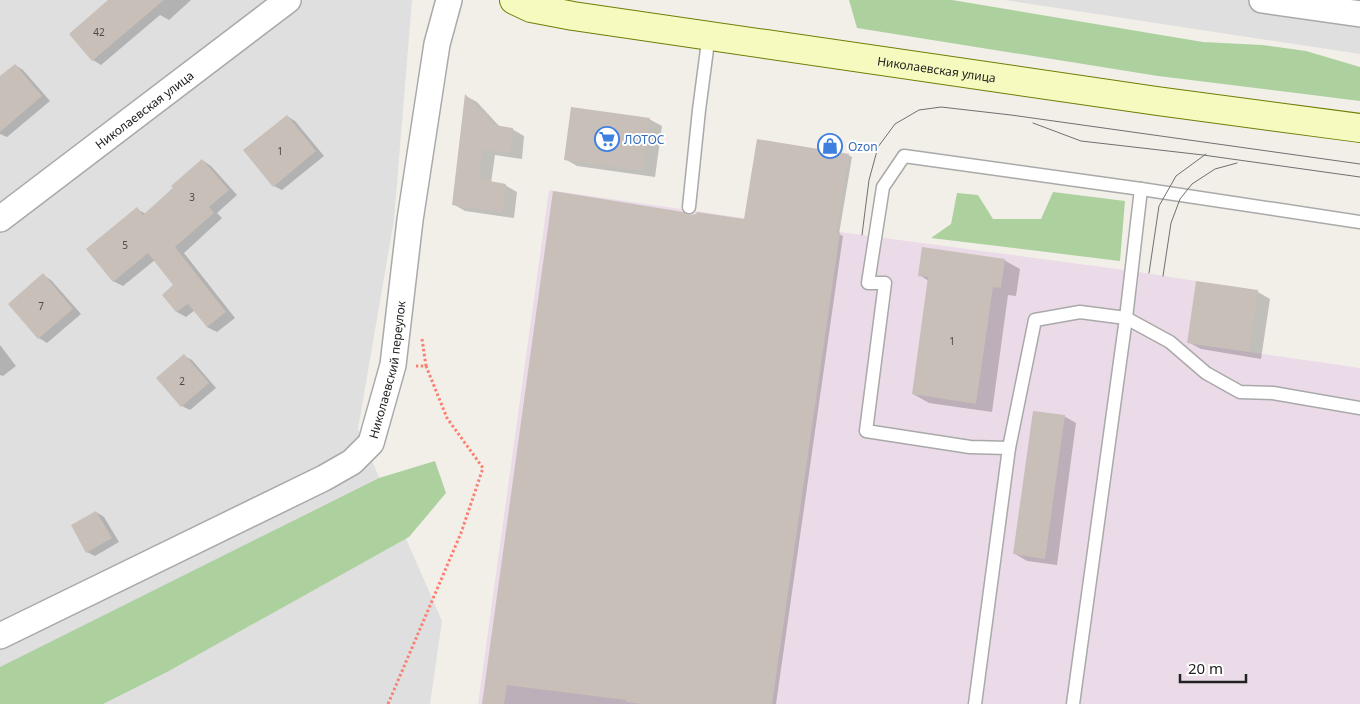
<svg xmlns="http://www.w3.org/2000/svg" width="1360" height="704" font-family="'Noto Sans',sans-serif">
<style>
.residential{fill:#e0dfdf}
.industrial{fill:#ebdbe8}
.forest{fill:#add19e}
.shadow{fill:#0003}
.building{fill:#c7bfb8}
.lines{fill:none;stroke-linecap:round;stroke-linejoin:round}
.lane-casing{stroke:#a9a9a9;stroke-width:15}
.street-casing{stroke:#a9a9a9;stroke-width:28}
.secondary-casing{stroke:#707d05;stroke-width:30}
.path{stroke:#fa8072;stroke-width:3;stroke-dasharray:2.5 2.5;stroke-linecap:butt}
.lane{stroke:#fff;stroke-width:12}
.street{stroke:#fff;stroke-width:25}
.secondary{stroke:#f7fabf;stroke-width:28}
.tram{stroke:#707070;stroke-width:1}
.labels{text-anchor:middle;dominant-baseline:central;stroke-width:4;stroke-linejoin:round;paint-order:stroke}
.number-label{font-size:10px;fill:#4b4948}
.street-label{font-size:12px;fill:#222;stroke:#fff}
.shop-label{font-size:12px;fill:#366cbe;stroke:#fff;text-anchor:start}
</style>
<rect width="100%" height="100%" fill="#f2efe9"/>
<g class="residential">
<path d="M0,0H412L394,220L358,429L442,621L430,704H0Z"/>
<path d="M1004,0H1360V54Z"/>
</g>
<path class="industrial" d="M549,190L847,233L1132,271L1196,281L1187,343L1360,368V704H478Z"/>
<g class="forest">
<path d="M849,0H952L1203,42L1262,45L1306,51L1360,67V101L1158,76L857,28Z"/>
<path d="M1053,192L1125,201L1120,261L931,238L951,224L957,193L978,195L993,219H1041Z"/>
<path d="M435,461L446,493L409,537L167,672L103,704H0V667L379,478Z"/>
</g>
<g class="shadow">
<path d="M110,0H191L169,20L160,15L101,65L93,60Z"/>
<path d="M15,65L23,70L50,101L7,137L0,134V78Z"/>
<path d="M466,96L477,102L500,127L512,129L524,136L522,159L495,155L491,183L505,185L517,192L514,218L465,211L453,204Z"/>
<path d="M287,116L295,121L324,156L282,190L274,186Z"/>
<path d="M649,119L662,126L655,177L577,166L565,159Z"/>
<path d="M848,155L852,157L839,234L843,236L776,704H483L688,216L745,220Z"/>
<path d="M202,160L211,166L237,195L217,213L222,218L184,253L235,318L217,332L207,327L195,310L186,317L177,312L164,295L175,286L155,260L123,286L113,281L137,209L146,214Z"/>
<path d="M1004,260L1020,269L1016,296L1008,295L992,412L929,403L913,394L929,281L919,275Z"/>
<path d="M43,275L51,280L81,314L47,343L39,338L9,304Z"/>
<path d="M1197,283L1258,292L1270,299L1261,359L1201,349L1188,342Z"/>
<path d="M0,345L16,366L3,376L0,375Z"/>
<path d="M184,356L192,360L216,388L190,410L182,406Z"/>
<path d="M1064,416L1076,423L1057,565L1027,561L1015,554Z"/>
<path d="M96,512L104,517L119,542L95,556L87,552Z"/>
</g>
<g class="building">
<path d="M108,0H164L92,61L69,34Z"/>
<path d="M15,64L42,96L0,132V76Z"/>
<path d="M465,94L494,125L513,128L510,153L483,149L479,179L506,184L502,212L452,205Z"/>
<path d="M571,107L650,118L643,171L564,160Z"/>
<path d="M287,115L316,151L273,187L243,150Z"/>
<path d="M757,139L849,154L836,232L840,233L772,704H641L626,702V700L507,685L504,704H482L553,191L683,212L688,215L696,214L697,212L744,219Z"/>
<path d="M202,159L229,190L209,207L214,213L175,247L226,312L207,327L188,304L176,312L162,295L173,285L148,253L113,282L86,249L137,207L143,215L173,188L171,186Z"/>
<path d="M922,247L1005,259L1001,288L993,287L976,404L912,394L928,277L918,276Z"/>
<path d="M43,273L73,309L38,339L8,304Z"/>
<path d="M1196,281L1258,290L1249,352L1187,343Z"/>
<path d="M184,354L209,383L181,407L156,378Z"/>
<path d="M1033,411L1065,415L1045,559L1013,554Z"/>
<path d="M96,511L112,538L86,553L71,525Z"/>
</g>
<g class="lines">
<defs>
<g id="lane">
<path d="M689,207L699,110L709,34"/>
<path d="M1009,448L970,447L866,431L885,283H868L883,187L904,156L1141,189L1360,222"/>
<path d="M975,704L1009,448L1035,320L1080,312L1126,318L1170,342L1206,373L1240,392L1273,393L1360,408"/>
<path d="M1073,704L1126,318L1141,189"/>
</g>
<g id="street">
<path d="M1262,0L1360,14"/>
<path id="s1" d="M0,219L288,0"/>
<path id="s2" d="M0,636L324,478L352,462L371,443L393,365L410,220L437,44L449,0"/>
</g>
<g id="secondary">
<path id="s3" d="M514,0L531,8L573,16L1157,101L1360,128"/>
</g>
</defs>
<use href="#lane" class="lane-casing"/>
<use href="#street" class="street-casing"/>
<use href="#secondary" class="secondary-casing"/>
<g class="path">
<path d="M422,339L426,366"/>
<path d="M388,704L461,533L483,468L447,418L426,366H416"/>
</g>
<use href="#lane" class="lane"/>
<use href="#street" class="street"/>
<use href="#secondary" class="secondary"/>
<g class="tram">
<path d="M1033,123L1081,141L1203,155L1360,177"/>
<path d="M862,235L869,180L878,147L895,124L919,110L941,107L1011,115L1360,164"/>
<path d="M1149,273L1159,206L1176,176L1206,154"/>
<path d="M1163,276L1171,223L1180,199L1192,184L1215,169L1237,163"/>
</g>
</g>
<defs>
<symbol id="supermarket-ring" viewBox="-11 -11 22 22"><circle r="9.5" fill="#fff" stroke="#3f7fe0" stroke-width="1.5"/><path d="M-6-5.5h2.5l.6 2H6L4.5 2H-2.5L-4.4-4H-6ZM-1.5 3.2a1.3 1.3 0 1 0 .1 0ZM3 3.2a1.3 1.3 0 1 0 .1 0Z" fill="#3f7fe0"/></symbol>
<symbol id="shop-ring" viewBox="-11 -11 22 22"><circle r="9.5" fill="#fff" stroke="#3f7fe0" stroke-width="1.5"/><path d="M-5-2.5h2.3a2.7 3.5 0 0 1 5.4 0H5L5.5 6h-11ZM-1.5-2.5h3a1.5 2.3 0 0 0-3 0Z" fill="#3f7fe0"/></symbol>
</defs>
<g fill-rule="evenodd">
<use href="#supermarket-ring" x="593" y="125" width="28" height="28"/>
<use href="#shop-ring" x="816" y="132" width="28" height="28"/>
</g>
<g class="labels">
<g class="number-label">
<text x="99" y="32">42</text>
<text x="280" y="151">1</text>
<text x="192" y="197">3</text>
<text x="125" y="245">5</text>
<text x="41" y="306">7</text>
<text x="952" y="341">1</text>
<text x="182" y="381">2</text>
</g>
<g class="street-label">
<text stroke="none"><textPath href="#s3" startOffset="429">Николаевская улица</textPath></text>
<text stroke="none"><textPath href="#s1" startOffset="181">Николаевская улица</textPath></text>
<text stroke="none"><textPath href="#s2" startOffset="495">Николаевский переулок</textPath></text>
</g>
<g class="shop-label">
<text x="624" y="139">ЛОТОС</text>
<text x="848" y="146">Ozon</text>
</g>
</g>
<path d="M1180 674v8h66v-8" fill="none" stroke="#222222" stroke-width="2.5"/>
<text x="1188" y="674" font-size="15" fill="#222222" stroke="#ffffff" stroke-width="4" paint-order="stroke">20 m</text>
</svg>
